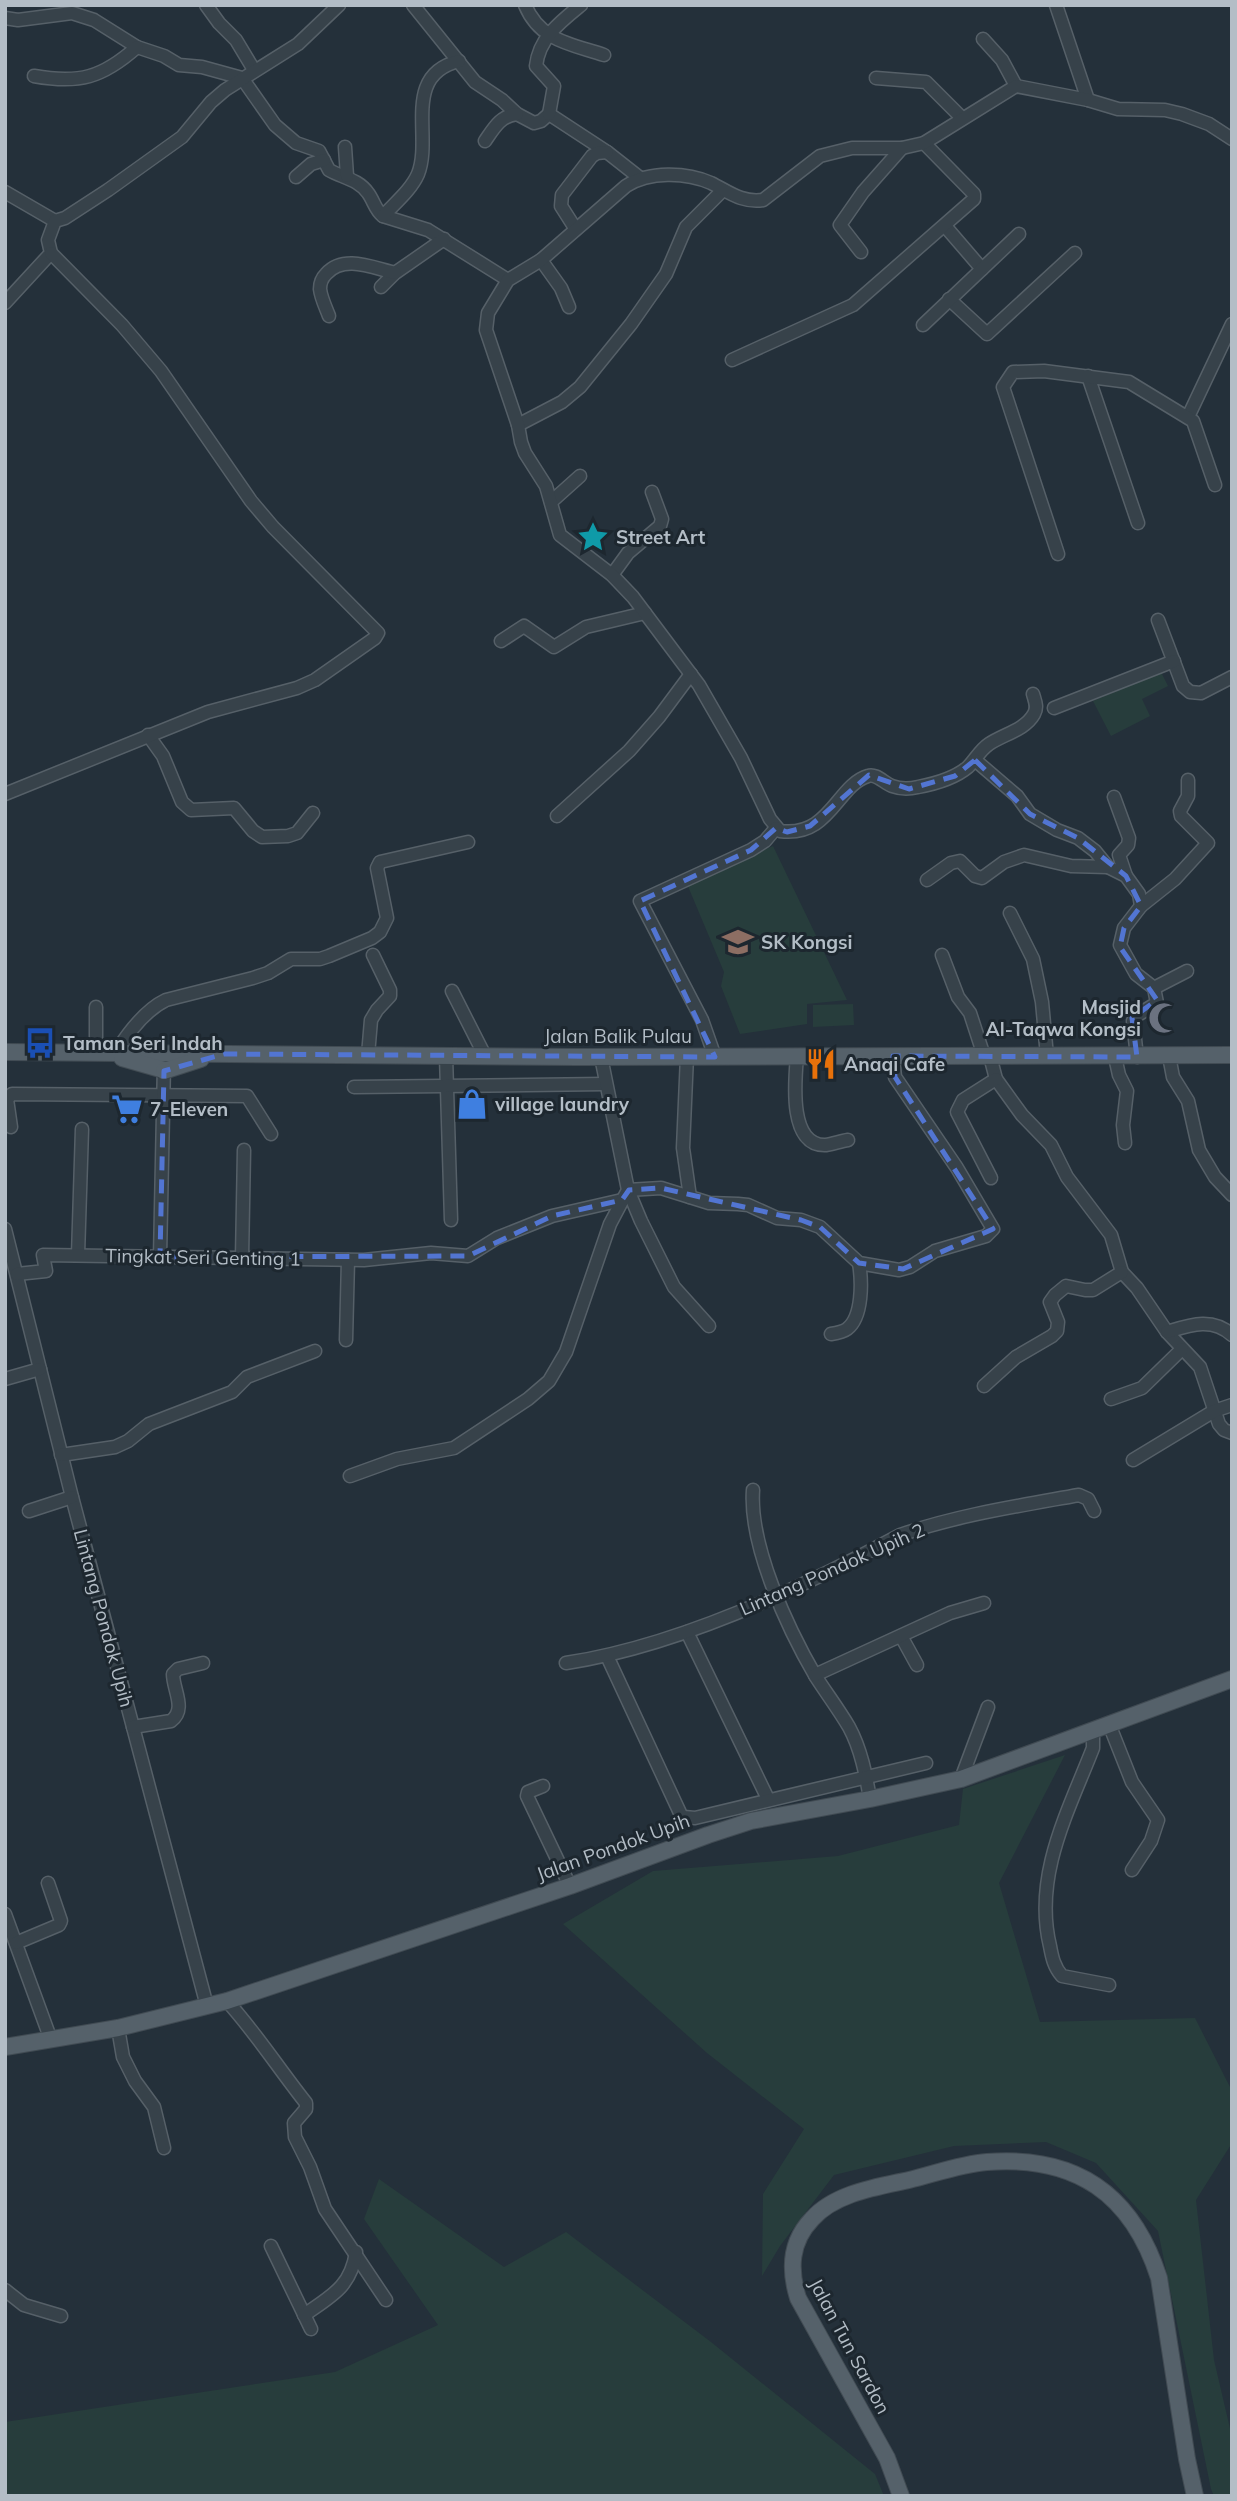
<svg xmlns="http://www.w3.org/2000/svg" width="1237" height="2501" font-family="Mulish,sans-serif">
<style>
.green{fill:#273d3c}
.lines{fill:none;stroke-linecap:round;stroke-linejoin:round}
.minor-casing{stroke:#566068;stroke-width:15}
.major-casing{stroke:#414b53;stroke-width:18}
.minor{stroke:#37424a;stroke-width:12}
.major{stroke:#55616a;stroke-width:16}
.marked{fill:none;stroke:#5275d2;stroke-width:5;stroke-dasharray:14 9;stroke-linejoin:round}
.labels{text-anchor:middle;dominant-baseline:central;stroke-width:6;stroke-linejoin:round;paint-order:stroke}
.poi-label{font-size:19px;font-weight:bold;fill:#b3bdc6;stroke:#1d272f;text-anchor:start}
.street-label{font-size:19px;fill:#b3bdc6;stroke:#1d272f}
</style>
<rect width="100%" height="100%" fill="#24303a"/>
<g class="green">
<path d="M1161,672L1168,686L1142,699L1150,716L1111,736L1093,701Z"/>
<path d="M773,846L847,1000L807,1004V1024L740,1034L721,986L724,972L687,884Z"/>
<path d="M853,1004L854,1025L813,1027V1005Z"/>
<path d="M1065,1755L999,1883L1040,2022L1195,2018L1232,2091V2143L1196,2200L1214,2360L1232,2437V2496H1214L1211,2489L1158,2231L1096,2163L1046,2142L954,2146L834,2175L780,2246L762,2276L763,2194L804,2129L707,2053L563,1924L653,1871L838,1856L959,1825L963,1789Z"/>
<path d="M379,2179L504,2267L566,2232L711,2342L875,2474L884,2496H5V2422L335,2372L438,2325L364,2219Z"/>
</g>
<g class="lines">
<defs>
<g id="minor">
<path d="M206,5L219,23L236,40L254,70"/>
<path d="M413,5L475,82L502,100L517,114L534,123L541,121L549,114L607,152L640,178"/>
<path d="M525,5C540,41 571,44 604,55"/>
<path d="M1056,5L1088,100"/>
<path d="M5,18L18,20L72,13L94,20L137,47L164,56L179,65L202,67L242,78L275,125L296,143L319,151L329,170C343,178 358,179 368,193C374,201 375,210 383,216L428,230L508,280"/>
<path d="M983,39L1002,60L1016,86"/>
<path d="M34,76C79,84 102,78 137,47"/>
<path d="M876,78L926,82L962,118"/>
<path d="M549,114L554,86L536,66C539,38 560,22 581,5"/>
<path d="M485,141C494,128 500,116 517,114"/>
<path d="M345,147L347,176"/>
<path d="M296,177L311,164L324,160"/>
<path d="M5,192L55,221"/>
<path d="M383,216C395,203 411,190 418,174C433,137 401,75 459,61"/>
<path d="M945,226L982,269"/>
<path d="M575,228L561,206L562,195L592,156L597,153L607,152"/>
<path d="M861,252L840,225L863,192L902,148"/>
<path d="M541,260L561,288L569,307"/>
<path d="M381,287L395,273L444,239"/>
<path d="M949,299L987,334L1075,253"/>
<path d="M5,303L51,253L48,240L55,221L65,218L108,190L182,137L211,102L225,90L298,44L339,5"/>
<path d="M329,316C326,308 321,298 320,289C320,283 321,279 326,274C344,254 373,268 395,273"/>
<path d="M923,325L1019,234"/>
<path d="M732,360L853,305L974,199V194L924,143"/>
<path d="M1088,376L1138,523"/>
<path d="M1188,417L1232,324"/>
<path d="M518,425L562,402L580,387L631,324L666,274L686,227L723,190"/>
<path d="M551,502L580,476"/>
<path d="M1058,554L1003,387L1013,372L1044,371L1129,382L1193,421L1215,485"/>
<path d="M612,575L628,553L660,526L662,519L652,492"/>
<path d="M1158,620L1183,686L1190,692L1201,693L1232,677"/>
<path d="M501,641L524,626L554,647L586,627L645,613"/>
<path d="M1033,694C1035,701 1038,707 1034,714C1025,730 1004,734 989,744C980,750 975,760 968,767C955,778 934,784 918,787C909,789 900,789 892,786C884,783 876,773 868,776C837,785 830,838 780,831L770,819L741,758L699,685L633,597L612,575L560,535L546,486L525,453L521,442L518,425L486,330L488,313L508,280L541,260L626,186C649,171 686,172 711,183C729,192 742,203 763,200L820,156L852,148H902L924,143L1016,86L1088,100L1118,109L1165,110L1182,114L1209,124L1232,139"/>
<path d="M1054,708L1174,661"/>
<path d="M148,735L163,756L182,802L191,810L234,808L253,831L262,837L288,836L297,833L313,813"/>
<path d="M975,760L1017,796L1030,814L1057,830L1078,838L1095,851L1108,867L1126,876L1139,894L1141,906L1124,928L1120,945L1136,974L1154,988L1157,1003L1136,1016L1133,1021L1137,1057"/>
<path d="M5,794L208,712L297,688L315,680L375,638L378,633L273,527L251,501L161,371L122,325L51,253"/>
<path d="M1114,797L1129,838L1128,845L1119,855L1126,876"/>
<path d="M557,816L629,751L659,717L691,674"/>
<path d="M927,880L951,863L960,861L975,876L982,878L1004,862L1024,855L1071,866L1108,867"/>
<path d="M1141,906L1175,879L1208,843L1181,816L1180,811L1188,796V780"/>
<path d="M1010,913L1033,959L1042,1002L1047,1056"/>
<path d="M942,955L958,997L970,1013L984,1056"/>
<path d="M1154,988L1187,971"/>
<path d="M452,991L485,1056"/>
<path d="M96,1052V1007"/>
<path d="M116,1052C128,1033 145,1010 166,1000L253,978L268,973L291,959H320L329,956L372,938L380,932L387,918L377,868L380,862L468,842"/>
<path d="M368,1055L371,1020L377,1010L390,996V990L373,955"/>
<path d="M446,1056L451,1220"/>
<path d="M687,1056L683,1148L690,1197"/>
<path d="M797,1056C795,1080 788,1147 826,1145C833,1144 841,1141 848,1140"/>
<path d="M990,1056L996,1079L1022,1115L1051,1145L1067,1177L1111,1235L1122,1272L1137,1288L1167,1332L1200,1367L1219,1424L1224,1430L1232,1433"/>
<path d="M1169,1056L1173,1077L1188,1101L1199,1150L1215,1177L1232,1195"/>
<path d="M715,1057L702,1020L640,901L751,850L765,841L776,828"/>
<path d="M1115,1057L1119,1075L1127,1091L1123,1125L1125,1143"/>
<path d="M354,1087L605,1084"/>
<path d="M11,1127L7,1099L12,1094L247,1096L271,1134"/>
<path d="M991,1178L957,1112L963,1100L996,1079"/>
<path d="M5,1229L72,1497L207,2006"/>
<path d="M78,1255L82,1129"/>
<path d="M160,1257L164,1064"/>
<path d="M242,1258L244,1150"/>
<path d="M17,1274L46,1271L43,1255L364,1260L431,1253L468,1256L497,1238L552,1216L622,1200"/>
<path d="M709,1326L674,1287L641,1221L628,1190L661,1188L709,1203L738,1204L748,1205L777,1218L801,1220L820,1227L859,1263L899,1270L910,1267L935,1251L986,1236L993,1229L957,1168L895,1077L893,1056"/>
<path d="M1167,1332C1190,1325 1212,1317 1232,1335"/>
<path d="M831,1334C837,1333 843,1332 847,1329C863,1317 862,1281 859,1263"/>
<path d="M346,1340L348,1260"/>
<path d="M5,1379L40,1369"/>
<path d="M984,1386L1016,1357L1052,1336L1057,1331L1058,1322L1050,1302L1055,1295L1066,1286L1085,1290H1093L1122,1272"/>
<path d="M1111,1399L1142,1388L1182,1349"/>
<path d="M61,1455L115,1447L128,1441L149,1424L232,1392L247,1377L315,1351"/>
<path d="M1133,1460L1214,1411L1232,1405"/>
<path d="M350,1476L397,1459L454,1448L528,1399L549,1381L566,1352L610,1224L628,1190L601,1057"/>
<path d="M753,1490C749,1546 788,1629 816,1677C827,1694 839,1710 849,1727C861,1749 866,1775 870,1799"/>
<path d="M29,1511L72,1497"/>
<path d="M687,1632L768,1799"/>
<path d="M901,1636L917,1665"/>
<path d="M607,1656L681,1815L684,1817L695,1818L926,1763"/>
<path d="M566,1663C678,1646 800,1589 900,1535C958,1515 1018,1506 1079,1495L1088,1499L1094,1511"/>
<path d="M815,1675L950,1613L984,1603"/>
<path d="M1109,1724L1132,1782L1158,1820L1151,1841L1132,1870"/>
<path d="M133,1727L171,1721C187,1709 173,1690 173,1674L178,1669L203,1663"/>
<path d="M1093,1730V1748C1068,1812 1033,1876 1050,1946C1052,1957 1054,1967 1062,1976L1109,1985"/>
<path d="M961,1779L988,1707"/>
<path d="M543,1786L528,1792L527,1796L570,1886"/>
<path d="M5,1914L51,2040"/>
<path d="M16,1943L59,1925L61,1921L48,1883"/>
<path d="M227,2001C256,2033 279,2069 306,2103V2109L294,2123L295,2137L310,2167L325,2209L386,2300"/>
<path d="M118,2028L123,2057L135,2081L154,2107L164,2148"/>
<path d="M271,2246L311,2329"/>
<path d="M5,2290L24,2305L61,2316"/>
<path d="M304,2315C331,2296 351,2287 356,2252"/>
</g>
<g id="major">
<path d="M5,1052L577,1057L1232,1055"/>
<path d="M122,1058L164,1070"/>
<path d="M164,1071L201,1059"/>
<path d="M5,2047L118,2028L227,2001L570,1886L708,1835L751,1821L870,1799L961,1779L1232,1679"/>
<path d="M901,2496L887,2458L798,2298C789,2269 790,2242 812,2219C835,2193 877,2187 909,2180C934,2174 961,2164 987,2162C1076,2155 1132,2194 1159,2278L1187,2459L1195,2496"/>
</g>
</defs>
<use href="#minor" class="minor-casing"/>
<use href="#major" class="major-casing"/>
<use href="#minor" class="minor"/>
<use href="#major" class="major"/>
</g>
<path class="marked" d="M975,760L1030,814L1078,838L1126,876L1141,906L1124,928L1120,947L1157,1000L1132,1018L1137,1057L893,1056L895,1077L993,1229L903,1269L859,1263L820,1227L801,1220L661,1188L629,1190L622,1200L552,1216L468,1256L160,1257L164,1071L224,1054L715,1057L640,901L751,850L776,828L787,832L810,826L869,775L909,789L955,776Z"/>
<defs>
<symbol id="sight-bare" viewBox="-9 -9 18 18"><path d="M0-6L1.8-2.2L6-1.7L2.9 1.2L3.7 5.4L0 3.3L-3.7 5.4L-2.9 1.2L-6-1.7L-1.8-2.2Z" fill="#0f9aa8" stroke="#1d272f" stroke-width="2.5" paint-order="stroke"/></symbol>
<symbol id="school-bare" viewBox="-9 -9 18 18"><path d="M0-5L7-2L0 1L-7-2ZM-4 1L0 2.5L4 1V4Q0 6-4 4Z" fill="#8d6e63" stroke="#1d272f" stroke-width="2.5" paint-order="stroke"/></symbol>
<symbol id="mosque-bare" viewBox="-9 -9 18 18"><path d="M3.5-4.9A6 6 0 1 0 3.5 4.9A5 5 0 1 1 3.5-4.9Z" fill="#6b7280" stroke="#1d272f" stroke-width="2.5" paint-order="stroke"/></symbol>
<symbol id="bus-bare" viewBox="-9 -9 18 18"><path d="M-5-6H5V4H4V6H2V4H-2V6H-4V4H-5ZM-3.5-4V0h7V-4ZM-3.5 1.2v1.5H-2V1.2ZM2 1.2v1.5H3.5V1.2Z" fill="#1a4fb4" stroke="#1d272f" stroke-width="2.5" paint-order="stroke"/></symbol>
<symbol id="restaurant-bare" viewBox="-9 -9 18 18"><path d="M-5-6h1v4h1v-4h1v4h1v-4h1v5L-1.5 .5V6h-2V.5L-5-1ZM5-6V6H3V1.5H1.5Q1.5-4 5-6Z" fill="#e8710a" stroke="#1d272f" stroke-width="2.5" paint-order="stroke"/></symbol>
<symbol id="shop-bare" viewBox="-9 -9 18 18"><path d="M-5-2.5h2.3a2.7 3.5 0 0 1 5.4 0H5L5.5 6h-11ZM-1.5-2.5h3a1.5 2.3 0 0 0-3 0Z" fill="#3f7fe0" stroke="#1d272f" stroke-width="2.5" paint-order="stroke"/></symbol>
<symbol id="supermarket-bare" viewBox="-9 -9 18 18"><path d="M-6-5.5h2.5l.6 2H6L4.5 2H-2.5L-4.4-4H-6ZM-1.5 3.2a1.3 1.3 0 1 0 .1 0ZM3 3.2a1.3 1.3 0 1 0 .1 0Z" fill="#3f7fe0" stroke="#1d272f" stroke-width="2.5" paint-order="stroke"/></symbol>
</defs>
<g fill-rule="evenodd">
<use href="#sight-bare" x="571" y="515" width="44" height="44"/>
<use href="#school-bare" x="716" y="920" width="44" height="44"/>
<use href="#mosque-bare" x="1142" y="996" width="44" height="44"/>
<use href="#bus-bare" x="18" y="1021" width="44" height="44"/>
<use href="#restaurant-bare" x="799" y="1042" width="44" height="44"/>
<use href="#shop-bare" x="450" y="1082" width="44" height="44"/>
<use href="#supermarket-bare" x="105" y="1087" width="44" height="44"/>
</g>
<g class="labels">
<g class="poi-label">
<text x="616" y="537">Street Art</text>
<text x="761" y="942">SK Kongsi</text>
<text x="1141" y="1007" text-anchor="end">Masjid<tspan x="1141" dy="22">Al-Taqwa Kongsi</tspan></text>
<text x="63" y="1043">Taman Seri Indah</text>
<text x="844" y="1064">Anaqi Cafe</text>
<text x="495" y="1104">village laundry</text>
<text x="150" y="1109">7-Eleven</text>
</g>
<g class="street-label">
<text x="618" y="1036">Jalan Balik Pulau</text>
<text transform="translate(203 1257) rotate(1)">Tingkat Seri Genting 1</text>
<text transform="translate(832 1569) rotate(-24)">Lintang Pondok Upih 2</text>
<text transform="translate(104 1618) rotate(75)">Lintang Pondok Upih</text>
<text transform="translate(613 1847) rotate(-20)">Jalan Pondok Upih</text>
<text transform="translate(850 2346) rotate(62)">Jalan Tun Sardon</text>
</g>
</g>
<rect width="1237" height="2501" fill="none" stroke="#b3bdc6" stroke-width="14"/>
</svg>
